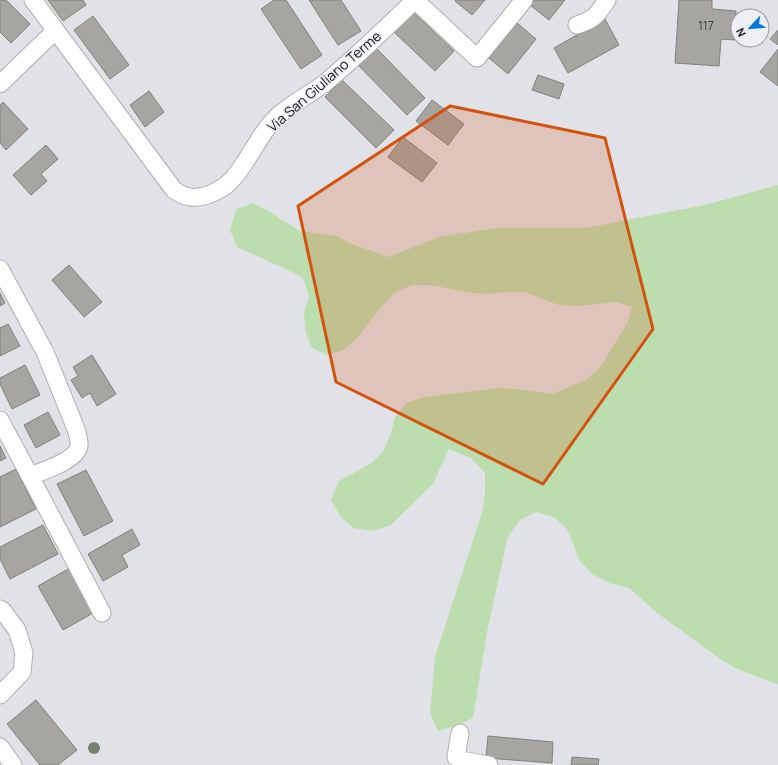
<svg xmlns="http://www.w3.org/2000/svg" width="778" height="765" font-family="Manrope,sans-serif">
<style>
.green{fill:#bcdeae}
.building{fill:#a7a5a1;stroke:#82807c}
.lines{fill:none;stroke-linecap:round;stroke-linejoin:round}
.minor-casing{stroke:#adaeb3;stroke-width:19}
.minor{stroke:#fff;stroke-width:17}
.tree{fill:#74826f}
.marked{fill:#d3520d;fill-opacity:0.2;stroke:#d3520d;stroke-width:3;stroke-linejoin:round}
.labels{text-anchor:middle;dominant-baseline:central;stroke-width:3;stroke-linejoin:round;paint-order:stroke}
.number-label{font-size:12px;fill:#3b3a3b}
.street-label{font-size:14px;fill:#171719;stroke:#eeeff4}
</style>
<rect width="100%" height="100%" fill="#e1e2e7"/>
<path class="green" d="M778,185V684L770,682L735,668L720,659L656,612L629,588L609,583L592,574L580,561L567,529L554,517L536,512L520,520L508,536L487,632L473,718L456,726L438,731L430,713L435,657L483,509L485,491V473L471,458L449,449L433,484L391,525L372,531L353,528L340,516L331,500L339,481L372,463L384,450L391,433L395,417L406,403L425,397L499,388L517,389L552,394L586,380L599,369L627,324L632,307L616,302L579,306L559,305L524,292H505L486,294L467,292L430,285H412L395,292L382,306L359,336L344,350L326,355L311,347L305,329L304,313L309,296L303,278L288,270L237,247L230,230L236,209L253,203L270,212L300,231L337,236L354,245L389,257L439,237L496,228H586L709,204Z"/>
<g class="building">
<path d="M0,0H6L30,24L11,43L0,32Z"/>
<path d="M48,0H83L86,5L63,21Z"/>
<path d="M274,0H286L322,55L301,69L261,9Z"/>
<path d="M309,0H341L361,31L338,45Z"/>
<path d="M456,0H485L472,15L455,1Z"/>
<path d="M533,0H565L549,20L530,5Z"/>
<path d="M679,0H712V9L736,11L734,40L721,39L719,66L675,63Z"/>
<path d="M413,12L454,51L435,71L394,32Z"/>
<path d="M93,16L129,65L110,79L74,30Z"/>
<path d="M605,19L619,45L568,73L554,48Z"/>
<path d="M517,23L536,39L508,74L489,58Z"/>
<path d="M778,30V45L770,39Z"/>
<path d="M375,47L425,98L407,115L358,65Z"/>
<path d="M778,49V86L760,72Z"/>
<path d="M538,75L564,84L559,99L532,90Z"/>
<path d="M342,80L394,130L376,148L325,97Z"/>
<path d="M149,91L164,112L145,127L130,105Z"/>
<path d="M432,100L464,124L448,145L416,121Z"/>
<path d="M3,102L28,129L6,150L0,143V105Z"/>
<path d="M403,137L437,163L422,182L388,157Z"/>
<path d="M46,145L58,159L41,174L47,181L31,195L13,175Z"/>
<path d="M69,265L102,302L84,317L52,280Z"/>
<path d="M0,293L5,303L0,306Z"/>
<path d="M8,324L20,346L0,356V328Z"/>
<path d="M92,355L116,394L97,406L90,393L82,398L71,380L78,376L73,367Z"/>
<path d="M25,365L40,395L12,409L0,384V378Z"/>
<path d="M48,412L60,435L36,448L24,425Z"/>
<path d="M0,446L6,458L0,461Z"/>
<path d="M16,469L36,509L0,527V477Z"/>
<path d="M86,470L113,521L84,536L57,484Z"/>
<path d="M43,525L58,554L10,579L0,559V547Z"/>
<path d="M132,529L140,545L122,555L128,567L103,581L88,554Z"/>
<path d="M70,568L95,612L63,630L38,586Z"/>
<path d="M36,700L77,750L58,765H40L7,724Z"/>
<path d="M488,736L553,742L552,763L486,758Z"/>
<path d="M572,757L599,759L598,765H571Z"/>
</g>
<g class="lines">
<defs>
<g id="minor">
<path d="M33,0L174,190C190,202 206,198 222,188C240,178 256,140 271,123C286,106 308,96 325,83C356,57 386,28 415,0L477,58L524,0"/>
<path d="M577,25C595,19 597,15 607,0"/>
<path d="M0,84L55,31"/>
<path d="M0,269L45,352L76,429C77,434 80,440 79,445C78,460 43,471 30,476L0,420"/>
<path d="M30,476L102,613"/>
<path d="M0,609L3,611L17,630L24,653L22,672L0,695"/>
<path d="M460,733L456,757L460,760L489,765"/>
<path d="M0,747L13,765"/>
</g>
</defs>
<use href="#minor" class="minor-casing"/>
<use href="#minor" class="minor"/>
</g>
<circle class="tree" cx="94" cy="748" r="6"/>
<path class="marked" d="M450,106L605,138L653,329L543,484L336,382L298,206Z"/>
<g class="labels">
<g class="number-label">
<text x="706" y="25">117</text>
</g>
<g class="street-label">
<text transform="translate(324 81) rotate(-41)">Via San Giuliano Terme</text>
</g>
</g>
<g transform="translate(750 28) rotate(244)"><circle r="19" fill="#eeeff4" stroke="#98999c"/>
<path d="M0-3L7 15L0 10L-7 15Z" fill="#0477de"/>
<text y="-6" font-size="11" font-weight="bold" text-anchor="middle" fill="#171719">N</text>
</g>
</svg>
